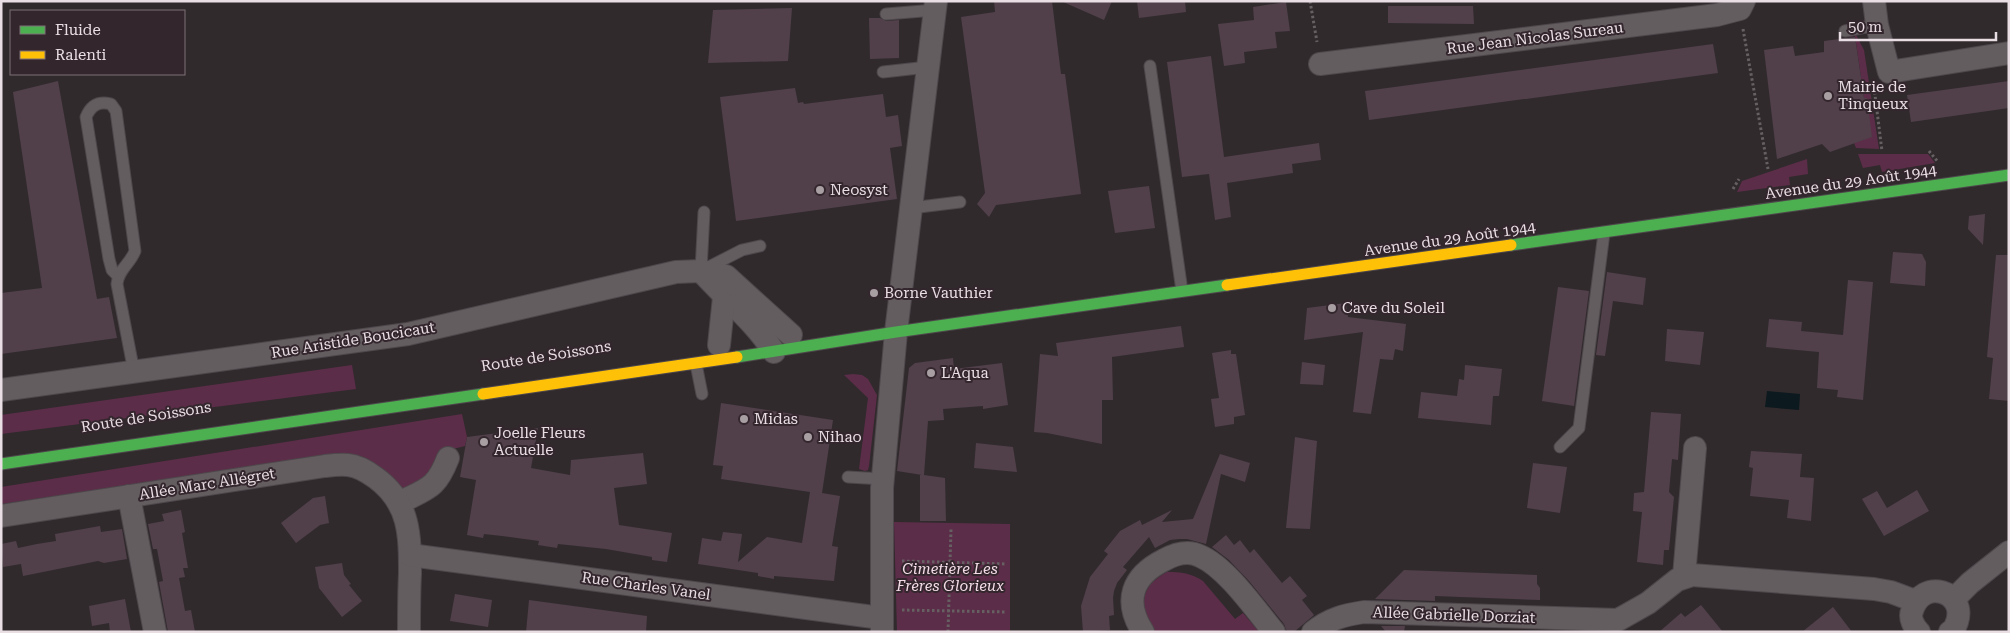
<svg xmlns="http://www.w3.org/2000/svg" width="2010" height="633" font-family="'Roboto Serif',serif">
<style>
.green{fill:#5c2d48}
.water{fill:#0c191e}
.building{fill:#51404a}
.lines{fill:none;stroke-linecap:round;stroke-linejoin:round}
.lane-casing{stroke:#4e474b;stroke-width:13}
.street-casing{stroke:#4e474b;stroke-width:24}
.fast-casing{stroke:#4e474b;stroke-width:13}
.slow-casing{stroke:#4e474b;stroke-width:13}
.path{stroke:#666063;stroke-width:3;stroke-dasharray:2.5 2.5;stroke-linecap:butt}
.lane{stroke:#635d60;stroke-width:11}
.street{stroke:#635d60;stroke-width:22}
.fast{stroke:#4caf50;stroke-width:11}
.slow{stroke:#ffc107;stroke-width:11}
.poi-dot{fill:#a89fa3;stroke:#34262d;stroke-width:2}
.labels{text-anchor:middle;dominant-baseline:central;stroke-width:4;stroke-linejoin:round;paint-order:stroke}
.street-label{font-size:15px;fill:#e8dee3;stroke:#34262d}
.poi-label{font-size:15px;fill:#e8dee3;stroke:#34262d;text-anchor:start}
.park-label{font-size:15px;font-style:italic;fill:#f4dde8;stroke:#34262d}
</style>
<rect width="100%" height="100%" fill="#302a2d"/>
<g class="green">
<path d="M1852,35H1856L1864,50L1879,149L1856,148L1854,143L1864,98L1855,36L1849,37Z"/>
<path d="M1858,154H1928L1935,163L1882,172L1880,165L1863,168Z"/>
<path d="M1807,159L1808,174L1789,177L1790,185L1737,192L1742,181Z"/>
<path d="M352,365L356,389L1,434V415Z"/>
<path d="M853,374L862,375L868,379L877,395L869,466L868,470L865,471L859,469L868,398L844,375Z"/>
<path d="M462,414L467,437L465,446L441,452C433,476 427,480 404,491L342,454L1,504V487Z"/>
<path d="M894,522L1010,524V632H897Z"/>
<path d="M1167,572C1181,572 1191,573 1203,581L1235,619L1243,613L1259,632H1156C1139,607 1138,588 1167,572Z"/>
</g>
<path class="water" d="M1767,391L1800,394L1799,410L1765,407Z"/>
<g class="building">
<path d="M994,1H1052L1061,74H1065L1081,194L996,205L989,217L977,204L985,193L961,17L995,12Z"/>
<path d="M1061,1H1112L1104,20Z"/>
<path d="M1137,1H1185L1186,12L1139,18Z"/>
<path d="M1286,2L1290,31L1275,32L1277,48L1244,52L1245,63L1224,66L1218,24L1254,20L1253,7Z"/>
<path d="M1388,6H1473L1474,24L1388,23Z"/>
<path d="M792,8L788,61L708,63L713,10Z"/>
<path d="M869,18H880L886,21L899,20V58L870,59Z"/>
<path d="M1855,37L1864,98H1867L1872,137L1830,152L1822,144L1777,159L1764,50L1793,46L1795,56L1824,52V41Z"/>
<path d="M1713,44L1718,73L1369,120L1365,91Z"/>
<path d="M1211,56L1224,157L1319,143L1321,160L1292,164L1293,173L1227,183L1231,217L1215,220L1209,174L1182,177L1167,62Z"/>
<path d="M58,81L97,299L109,297L117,338L1,354V293L42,288L13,92Z"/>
<path d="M2009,81V108L1911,122L1907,95Z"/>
<path d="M795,88L798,103L803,102L804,104L883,94L886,117L898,115L902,146L890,148L897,199L736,221L720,97Z"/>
<path d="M1149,186L1155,228L1115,233L1108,191Z"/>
<path d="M1985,214L1983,245L1968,229L1969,216Z"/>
<path d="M1893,252L1922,254L1926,262L1925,286L1890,283Z"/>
<path d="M1996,255H2009V401L1989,399L1993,358L1987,357Z"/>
<path d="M1607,272L1646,278L1643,305L1613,301L1605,356L1596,355Z"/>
<path d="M1848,280L1873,282L1863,400L1837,397L1838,390L1817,388L1819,352L1766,347L1769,319L1802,322L1801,331L1843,335Z"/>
<path d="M1558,287L1589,291L1574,406L1542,401Z"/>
<path d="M1346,303L1348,317L1406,324L1403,351L1395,349L1393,360L1380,359L1371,414L1353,412L1363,332L1304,340L1307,308Z"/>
<path d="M1181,326L1184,347L1112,357L1113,400H1102V444L1047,433L1034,432L1040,354L1058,356L1056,343Z"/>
<path d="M1667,329L1704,332L1700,365L1665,361Z"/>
<path d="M1231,350V354H1236L1245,415L1234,417V424L1215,427L1211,399L1219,398L1212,353Z"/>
<path d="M953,358L954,369L1002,363L1008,405L983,409V406L943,409L944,420L928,421L924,475L945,478L946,521H920V475H922L897,471L909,368L915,363Z"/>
<path d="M1302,362L1325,365L1323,385L1300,384Z"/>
<path d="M1465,365L1502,369L1499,396H1493L1491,425L1418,418L1421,392L1457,396L1459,379L1464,380Z"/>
<path d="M721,403L833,420L822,493L816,492L840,496L832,546L838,547L834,581L774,576V579L758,576V573L698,564L702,538L721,541L723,532L742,534L738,562L767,537L802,543L810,492L721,479L723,466L713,465Z"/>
<path d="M1651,412L1681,414L1678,460L1672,459L1669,492L1674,497L1669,550H1664L1663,565L1637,562L1642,512L1633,511L1634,493L1644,492Z"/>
<path d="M538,428L531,468L570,475L571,460L643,453L647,484L614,488L619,525L672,533L667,562L652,560V557L606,549L558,544L557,548L538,545L539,541L502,536L484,534L483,538L467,535L476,480L460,477L467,437Z"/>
<path d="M1295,437L1317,441L1310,529L1286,528Z"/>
<path d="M976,443L1013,447L1017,472L974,468Z"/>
<path d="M1751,451L1802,454L1800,477L1814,478L1811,521L1787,518L1789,500L1750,496L1753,468L1749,467Z"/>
<path d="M1220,454L1250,463L1245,482L1221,474L1206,544L1187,539H1179L1170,540L1155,548L1149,537L1123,567L1127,570L1117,583L1114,591L1113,598L1114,615L1109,616L1110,630L1083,632L1081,606L1090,577L1108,554L1104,551L1120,531L1140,520L1142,525L1172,510L1162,522L1193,519Z"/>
<path d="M1533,463L1567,467L1560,513L1527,508Z"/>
<path d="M1917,490L1929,511L1884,536L1862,499L1877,491L1887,508Z"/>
<path d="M325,496L329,523L320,525L296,543L281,523L313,498Z"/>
<path d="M181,510L185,532L182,533L188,568H183L185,577L179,578L185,611L191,610L195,632H168L159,582L163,581L157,549H153L148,524L164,521L162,514Z"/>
<path d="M100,526L101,532L122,529L127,559L104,563L98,561L23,576L21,564L3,567L1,544L16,541L18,548L37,544L56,541L55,534Z"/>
<path d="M1226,535L1234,545L1240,540L1250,553L1254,549L1282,583L1290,576L1307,596L1302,600L1314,615L1294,632H1287L1284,624L1249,581L1229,560L1212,547Z"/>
<path d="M342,563L344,575L351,584L349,585L362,601L342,617L319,588L315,567Z"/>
<path d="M1404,570L1537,575V584L1540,588V600L1435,596V601L1375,599Z"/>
<path d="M455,594L492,600L488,627L450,621Z"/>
<path d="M125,599L131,632H110L109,623L92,626L89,606Z"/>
<path d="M529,600L647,616L646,632H526Z"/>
<path d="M1701,605L1723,632H1659L1681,613L1685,617Z"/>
<path d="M1833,607L1852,632H1802Z"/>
<path d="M1381,626H1405L1404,632H1386Z"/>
</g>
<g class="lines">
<defs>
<g id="lane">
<path d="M886,14L935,10"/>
<path d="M1845,31L1877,25"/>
<path d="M1150,66L1182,291"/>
<path d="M883,72L928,67"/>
<path d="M911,208L960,202"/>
<path d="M704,212L701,271L742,250L760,246"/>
<path d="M118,276L112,270L109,259L86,117C91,105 99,101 111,104L116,111L135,251C130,264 118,270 117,284L134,372"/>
<path d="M696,364L702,394"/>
<path d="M1560,447L1579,428L1604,233"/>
<path d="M848,477L883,479"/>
</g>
<g id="street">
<path d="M1874,1L1877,25L1889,72L2009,53"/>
<path d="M1320,64L1717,15L1740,9L1744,1"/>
<path d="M701,271C725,298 754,321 774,352"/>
<path d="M719,345L724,297"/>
<path d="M1,390L408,334L676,272L701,271L726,276L791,335"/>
<path d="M129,496L155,632"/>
<path d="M399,503C428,488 436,489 448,458"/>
<path d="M1,516L325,466C333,465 341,464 348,465C358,466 368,472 376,478C410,503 410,535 410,574C409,593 409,613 409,632"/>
<path d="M410,555L881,618"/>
<path d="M1684,576L1695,448"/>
<path d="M1954,599L1970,583L2009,552"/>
<path d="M882,632V488L896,332L936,1"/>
<path d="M1143,632C1123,601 1132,576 1164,560C1175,554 1188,550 1200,556C1226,567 1255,609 1274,632"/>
<path d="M1313,632C1329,619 1344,615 1364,612L1618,620L1648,603L1677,580L1692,575L1874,589L1891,592L1915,601"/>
<path d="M1919,632C1914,627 1909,618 1912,611C1922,577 1967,591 1957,622C1955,627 1955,629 1950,632"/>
</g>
<g id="fast">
<path d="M1511,245L2009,175"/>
<path d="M737,357L896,332L1227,285"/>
<path d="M1,464L483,394"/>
</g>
<g id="slow">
<path d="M1227,285L1511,245"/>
<path d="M483,394L737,357"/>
</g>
</defs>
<use href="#lane" class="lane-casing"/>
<use href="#street" class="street-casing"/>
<use href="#fast" class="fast-casing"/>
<use href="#slow" class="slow-casing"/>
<g class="path">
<path d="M1310,1L1317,42"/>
<path d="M1743,29L1768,169"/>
<path d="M1874,87L1882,151"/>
<path d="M1929,151L1938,162"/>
<path d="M1733,189L1739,179"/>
<path d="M902,561L1007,564"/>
<path d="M902,610L1007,612"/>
<path d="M948,632L951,529"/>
</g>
<use href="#lane" class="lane"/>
<use href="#street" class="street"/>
<use href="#fast" class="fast"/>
<use href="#slow" class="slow"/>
</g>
<g class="poi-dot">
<circle cx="1828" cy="96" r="5"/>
<circle cx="820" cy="190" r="5"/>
<circle cx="874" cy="293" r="5"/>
<circle cx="1332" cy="308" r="5"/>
<circle cx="931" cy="373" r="5"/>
<circle cx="744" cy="419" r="5"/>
<circle cx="808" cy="437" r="5"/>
<circle cx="484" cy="442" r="5"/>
</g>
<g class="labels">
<g class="street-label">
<text transform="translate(1535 38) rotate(-7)">Rue Jean Nicolas Sureau</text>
<text transform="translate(1851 182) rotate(-8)">Avenue du 29 Août 1944</text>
<text transform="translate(1450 239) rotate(-8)">Avenue du 29 Août 1944</text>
<text transform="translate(353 340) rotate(-9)">Rue Aristide Boucicaut</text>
<text transform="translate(546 356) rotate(-9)">Route de Soissons</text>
<text transform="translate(146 417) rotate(-9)">Route de Soissons</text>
<text transform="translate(207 484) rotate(-9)">Allée Marc Allégret</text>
<text transform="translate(646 586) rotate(8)">Rue Charles Vanel</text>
<text transform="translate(1454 615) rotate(2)">Allée Gabrielle Dorziat</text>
</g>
<g class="poi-label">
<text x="1838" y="87">Mairie de<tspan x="1838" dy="17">Tinqueux</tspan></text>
<text x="830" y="190">Neosyst</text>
<text x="884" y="293">Borne Vauthier</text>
<text x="1342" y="308">Cave du Soleil</text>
<text x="941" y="373">L'Aqua</text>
<text x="754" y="419">Midas</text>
<text x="494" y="433">Joelle Fleurs<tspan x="494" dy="17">Actuelle</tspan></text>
<text x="818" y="437">Nihao</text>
</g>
<g class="park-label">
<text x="950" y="569">Cimetière Les<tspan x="950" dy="17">Frères Glorieux</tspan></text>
</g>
</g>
<rect width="2010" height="633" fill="none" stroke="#e8dee3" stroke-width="5"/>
<rect x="10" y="10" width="175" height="65" fill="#34262d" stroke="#7c7076"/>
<rect x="20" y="26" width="25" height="8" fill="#4caf50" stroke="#7c7076"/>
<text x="55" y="35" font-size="15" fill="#e8dee3">Fluide</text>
<rect x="20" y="51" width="25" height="8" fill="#ffc107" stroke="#7c7076"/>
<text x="55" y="60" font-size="15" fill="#e8dee3">Ralenti</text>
<path d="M1840 32v8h156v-8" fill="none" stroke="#e8dee3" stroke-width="2.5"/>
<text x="1848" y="32" font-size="15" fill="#e8dee3" stroke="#34262d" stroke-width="4" paint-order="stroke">50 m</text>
</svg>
